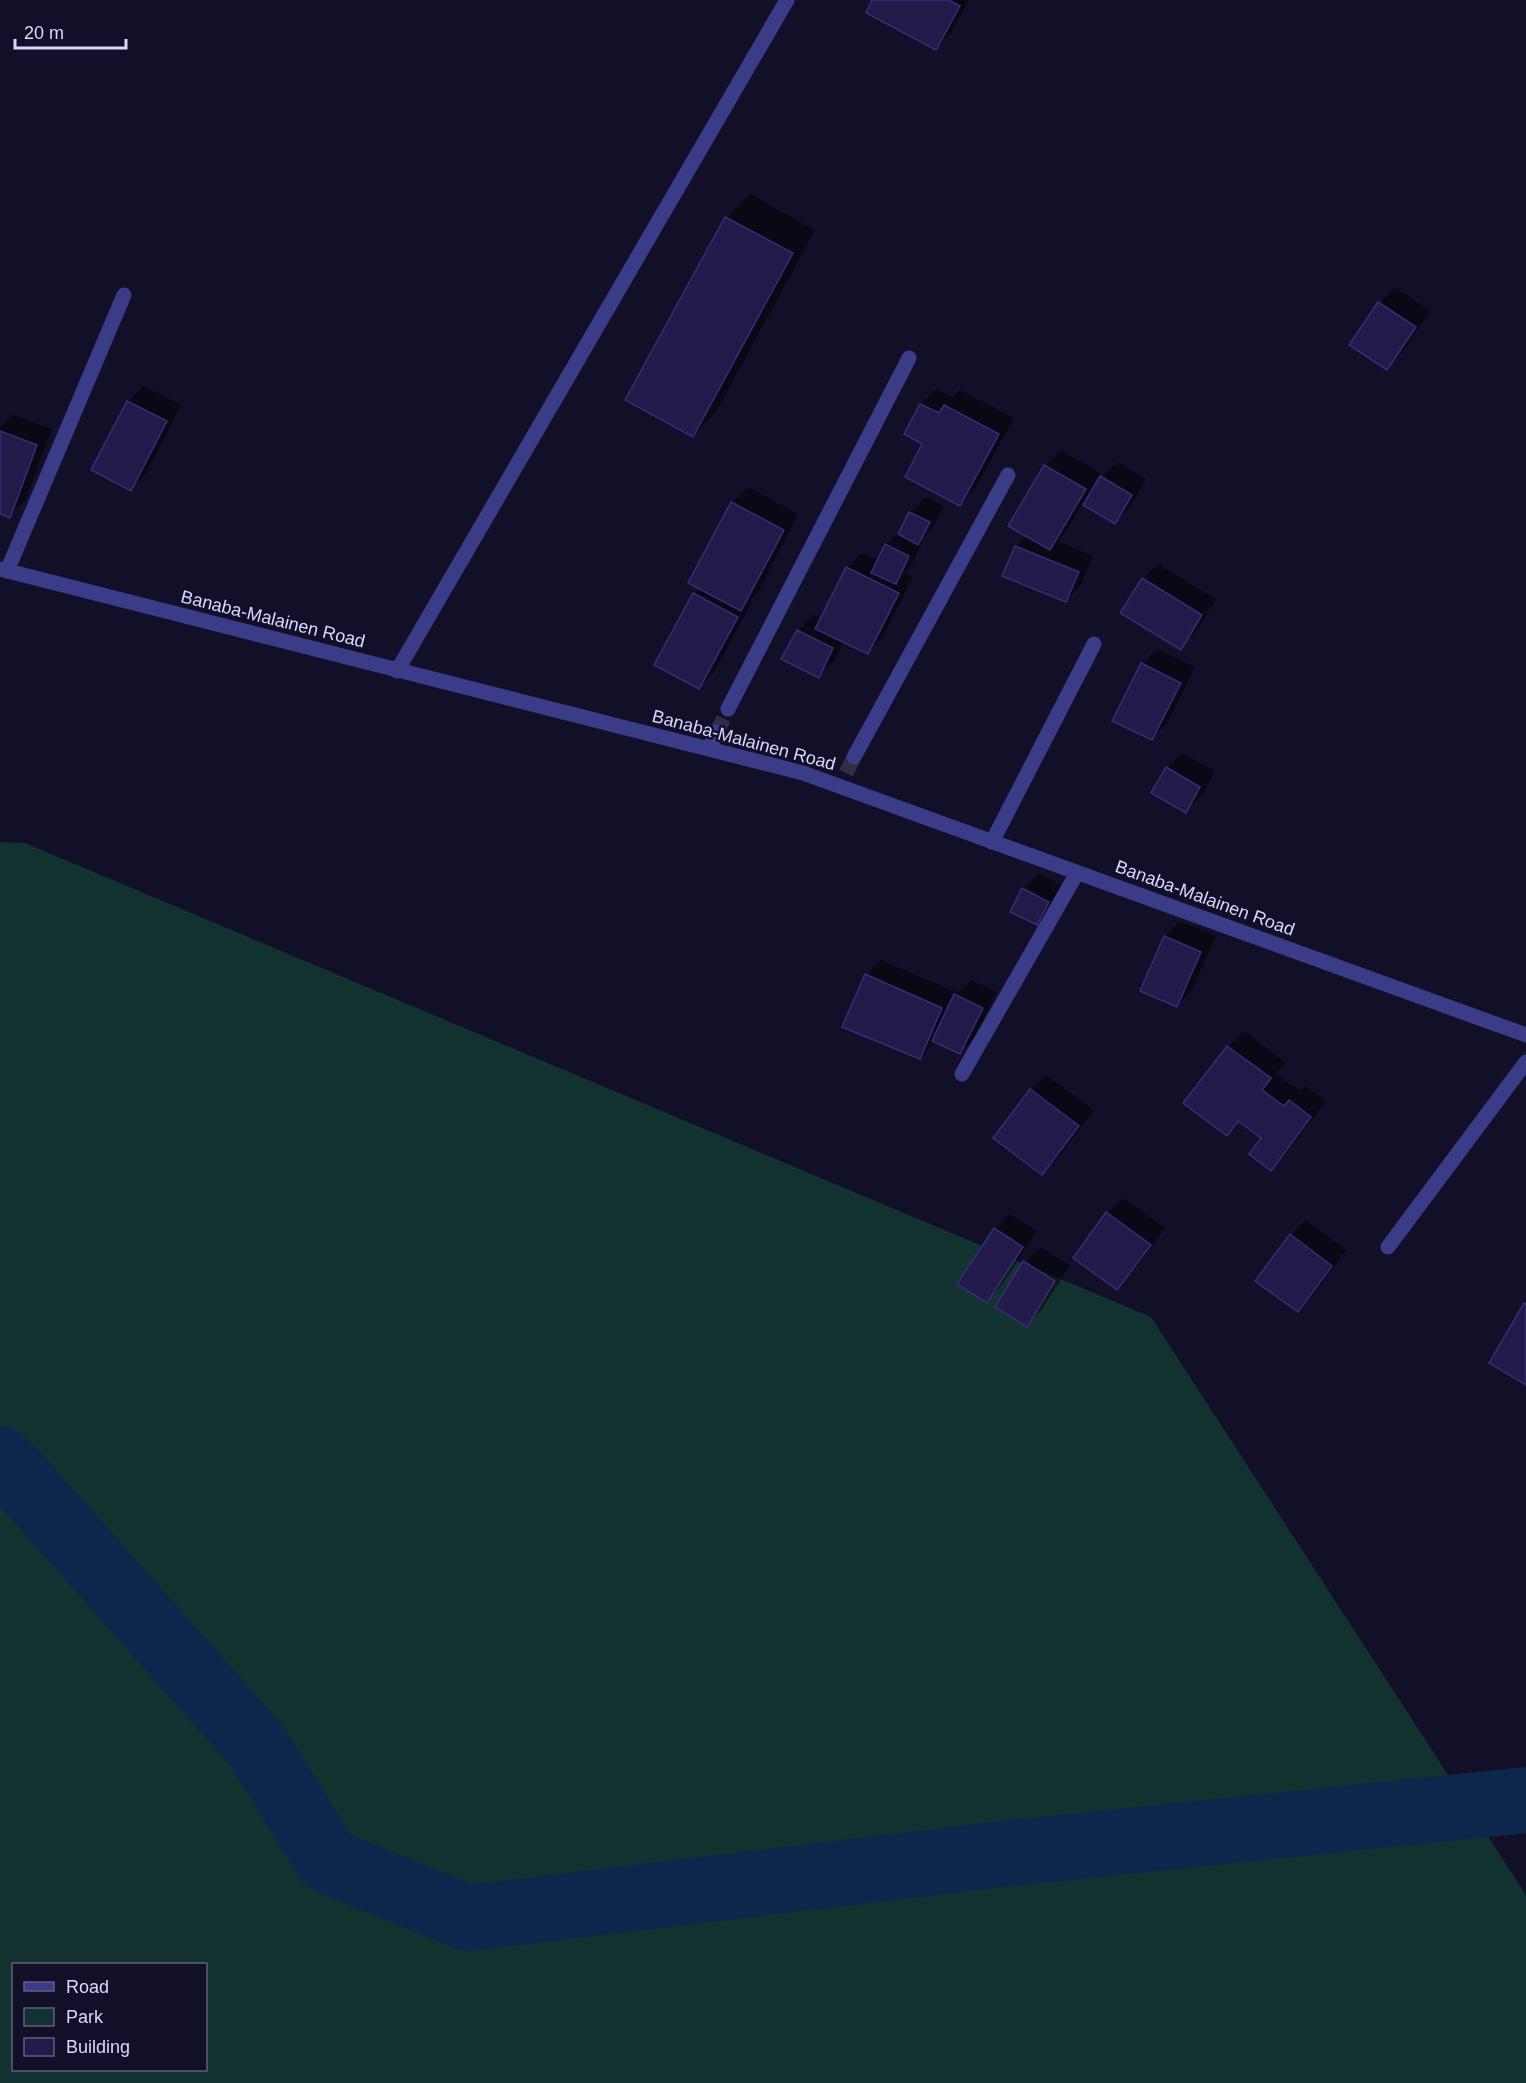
<svg xmlns="http://www.w3.org/2000/svg" width="1526" height="2083" font-family="Arial,sans-serif">
<style>
.green{fill:#12322f;fill-rule:evenodd}
.shadow{fill:#0007}
.lines{fill:none;stroke-linecap:round;stroke-linejoin:round}
.river{stroke:#0c274b;stroke-width:66}
.building{fill:#221b49;stroke:#372d76;stroke-width:1.5}
.minor-tunnel{stroke:#302d48;stroke-width:15;stroke-dasharray:15 8;stroke-linecap:butt}
.minor{stroke:#3a3c88;stroke-width:15}
.labels{text-anchor:middle;dominant-baseline:central;stroke-width:5;stroke-linejoin:round;paint-order:stroke}
.street-label{font-size:18px;fill:#d9d7ff;stroke:#120f28}
</style>
<rect width="100%" height="100%" fill="#120f28"/>
<path class="green" d="M0,842L25,843L1151,1317L1526,1895V2083H0ZM14,1964H206V2070H14Z"/>
<g class="shadow">
<path d="M874,0H969L951,33L936,48Z"/>
<path d="M750,194L815,230L716,412L693,435L627,400L727,218Z"/>
<path d="M1395,287L1430,311L1402,353L1387,368L1351,344L1380,303Z"/>
<path d="M144,386L181,405L146,474L130,489L128,402Z"/>
<path d="M936,389L953,397L960,390L1014,418L975,489L960,504L924,443L921,404Z"/>
<path d="M13,415L52,429L25,501L9,516L0,513V427Z"/>
<path d="M1061,450L1101,473L1097,482L1117,462L1146,479L1130,507L1115,522L1083,503L1065,533L1057,541L1093,556L1081,585L1066,600L1016,547L1027,535L1010,525L1046,465Z"/>
<path d="M748,487L798,514L757,594L750,600L752,602L714,672L698,688L694,594L701,588L732,503Z"/>
<path d="M926,497L944,506L933,527L922,539L923,540L911,567L905,573L913,577L883,637L868,652L844,641L834,661L818,676L798,631L813,615L822,619L847,568L862,553L878,560L886,545L901,529L910,513Z"/>
<path d="M1158,564L1216,599L1196,632L1180,648L1143,579Z"/>
<path d="M1157,649L1195,667L1167,723L1152,739L1142,664Z"/>
<path d="M1182,753L1215,771L1202,795L1186,811L1167,768Z"/>
<path d="M1039,874L1064,886L1053,908L1037,923L1023,889Z"/>
<path d="M1180,921L1216,936L1192,990L1177,1006L1165,937Z"/>
<path d="M881,960L958,993L971,980L997,992L975,1037L960,1053L936,1041L920,1058L866,975Z"/>
<path d="M1244,1031L1285,1062L1276,1074L1300,1091L1305,1086L1326,1101L1286,1153L1271,1169L1263,1138L1240,1121L1227,1134L1185,1103L1228,1047Z"/>
<path d="M1046,1075L1094,1110L1058,1158L1042,1173L1031,1090Z"/>
<path d="M1123,1198L1165,1228L1132,1273L1117,1288L1107,1213Z"/>
<path d="M1010,1214L1037,1231L1002,1285L987,1301L995,1229Z"/>
<path d="M1306,1220L1346,1250L1313,1295L1298,1310L1291,1235Z"/>
<path d="M1040,1247L1070,1265L1042,1309L1027,1325L1025,1262Z"/>
</g>
<g class="lines">
<path class="river" d="M0,1459L12,1470L257,1746L328,1861L468,1918L1011,1853L1526,1800"/>
</g>
<g class="building">
<path d="M872,0H949L960,6L936,50L866,13Z"/>
<path d="M725,217L793,253L693,437L625,400Z"/>
<path d="M1378,302L1416,327L1387,370L1349,345Z"/>
<path d="M127,401L167,421L131,491L91,470Z"/>
<path d="M920,404L939,413L944,405L999,434L960,506L905,477L922,444L904,434Z"/>
<path d="M0,431L37,445L10,518L0,514Z"/>
<path d="M1044,465L1086,489L1050,550L1008,526Z"/>
<path d="M1100,476L1132,495L1115,524L1083,505Z"/>
<path d="M731,502L784,530L741,611L688,583Z"/>
<path d="M909,512L930,522L918,545L898,534Z"/>
<path d="M885,544L909,556L896,584L871,573Z"/>
<path d="M1015,546L1079,572L1066,602L1002,576Z"/>
<path d="M846,567L899,593L868,654L815,629Z"/>
<path d="M1142,578L1202,615L1181,650L1120,613Z"/>
<path d="M693,593L738,617L699,689L654,665Z"/>
<path d="M797,630L833,648L819,678L781,659Z"/>
<path d="M1141,663L1181,683L1152,740L1112,721Z"/>
<path d="M1166,767L1200,787L1186,813L1151,793Z"/>
<path d="M1022,888L1049,902L1037,925L1010,912Z"/>
<path d="M1164,936L1201,952L1177,1007L1140,991Z"/>
<path d="M865,974L942,1008L920,1059L842,1027Z"/>
<path d="M954,994L983,1008L960,1054L932,1041Z"/>
<path d="M1227,1046L1271,1078L1262,1090L1284,1106L1289,1100L1311,1117L1271,1171L1249,1154L1261,1138L1238,1121L1227,1136L1183,1103Z"/>
<path d="M1030,1089L1079,1126L1042,1175L993,1138Z"/>
<path d="M1106,1212L1151,1245L1117,1290L1073,1258Z"/>
<path d="M994,1228L1023,1247L987,1303L957,1284Z"/>
<path d="M1290,1234L1332,1266L1298,1312L1255,1281Z"/>
<path d="M1023,1261L1055,1281L1027,1327L995,1307Z"/>
<path d="M1524,1303L1526,1304V1385L1489,1363Z"/>
</g>
<g class="lines">
<g class="minor-tunnel">
<path d="M717,732L728,709"/>
<path d="M846,773L854,757"/>
</g>
<g class="minor">
<path d="M0,569L803,773L1526,1035"/>
<path d="M7,571L124,295"/>
<path d="M397,671L787,0"/>
<path d="M728,709L909,358"/>
<path d="M709,749L717,732"/>
<path d="M854,757L1008,475"/>
<path d="M992,842L1094,644"/>
<path d="M962,1074L1077,873"/>
<path d="M1388,1247L1526,1062"/>
</g>
</g>
<g class="labels">
<g class="street-label">
<text transform="translate(273 619) rotate(14)">Banaba-Malainen Road</text>
<text transform="translate(744 740) rotate(15)">Banaba-Malainen Road</text>
<text transform="translate(1205 898) rotate(20)">Banaba-Malainen Road</text>
</g>
</g>
<rect x="12" y="1963" width="195" height="108" fill="#120f28" stroke="#625f7e" stroke-width="1.5"/>
<rect x="24" y="1982" width="30" height="9" fill="#3a3c88" stroke="#625f7e" stroke-width="1.5"/>
<text x="66" y="1993" font-size="18" fill="#d9d7ff">Road</text>
<rect x="24" y="2008" width="30" height="18" fill="#12322f" stroke="#625f7e" stroke-width="1.5"/>
<text x="66" y="2023" font-size="18" fill="#d9d7ff">Park</text>
<rect x="24" y="2038" width="30" height="18" fill="#221b49" stroke="#625f7e" stroke-width="1.5"/>
<text x="66" y="2053" font-size="18" fill="#d9d7ff">Building</text>
<path d="M15 39v9h111v-9" fill="none" stroke="#d9d7ff" stroke-width="3"/>
<text x="24" y="39" font-size="18" fill="#d9d7ff" stroke="#120f28" stroke-width="4.5" paint-order="stroke">20 m</text>
</svg>
